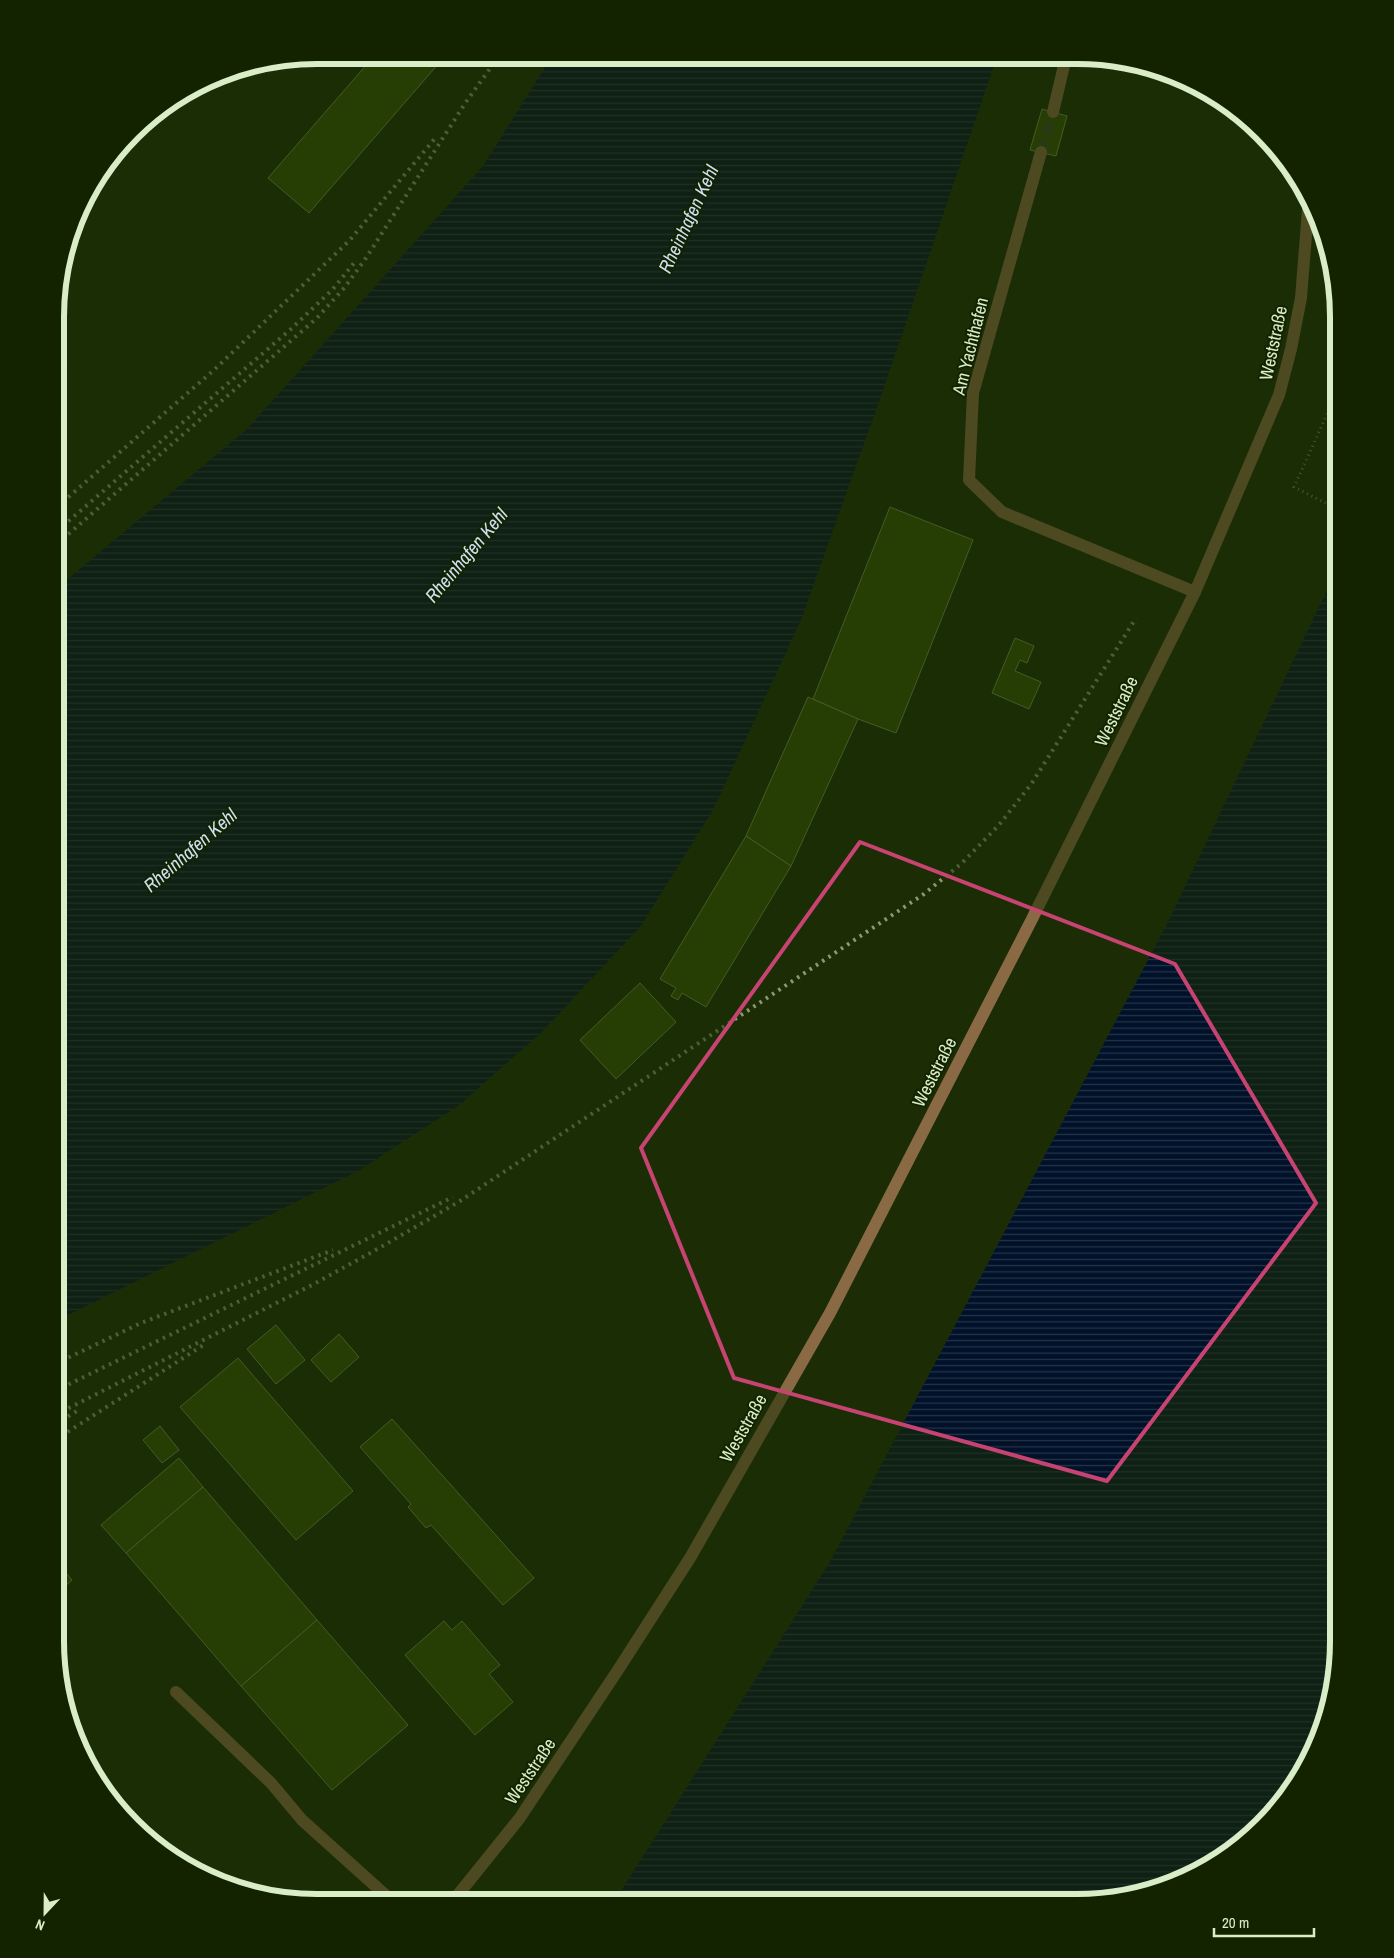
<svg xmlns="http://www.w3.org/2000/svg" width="1394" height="1958" font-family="'Archivo Narrow',sans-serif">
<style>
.water{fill:url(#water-rules)}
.building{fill:#335200;stroke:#71954c}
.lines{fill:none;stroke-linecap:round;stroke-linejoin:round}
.minor-tunnel{stroke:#384a23;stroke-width:12;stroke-dasharray:12 6;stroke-linecap:butt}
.path{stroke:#768862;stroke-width:3;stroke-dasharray:1 4;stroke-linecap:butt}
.minor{stroke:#896a44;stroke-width:12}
.rail{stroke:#889a74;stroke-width:4;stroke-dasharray:2.5 5;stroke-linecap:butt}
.marked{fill:none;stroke:#c74371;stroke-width:4;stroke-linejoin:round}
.labels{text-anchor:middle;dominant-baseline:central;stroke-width:4;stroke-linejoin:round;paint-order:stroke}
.street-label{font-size:18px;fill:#d9edc8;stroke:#132300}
.water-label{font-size:19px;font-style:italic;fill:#ccdff4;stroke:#132300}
.rim{fill:none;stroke:#d9edc8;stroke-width:6}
</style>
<defs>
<pattern id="water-rules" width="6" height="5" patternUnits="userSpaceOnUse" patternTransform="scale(1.25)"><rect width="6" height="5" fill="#001129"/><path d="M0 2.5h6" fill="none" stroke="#253447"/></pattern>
</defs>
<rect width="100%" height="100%" fill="#1c2d06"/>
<g class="water">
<path d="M552,56L997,57L879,402L801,620L713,810L641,926L542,1032L458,1106L358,1171L56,1321L57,588L247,429L483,166Z"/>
<path d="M1339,565L1338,1658L1325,1725L1295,1787L1250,1838L1193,1876L1128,1898L1077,1903L614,1902L831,1560L1167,924Z"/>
</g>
<g class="building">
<path d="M375,55H446L309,213L268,178Z"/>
<path d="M1042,109L1067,116L1056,156L1030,150Z"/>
<path d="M890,507L973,540L896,733L858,719L813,699Z"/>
<path d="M1015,638L1034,646L1027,663L1020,660L1015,671L1041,682L1029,709L992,693Z"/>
<path d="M808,697L858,719L791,866L746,836Z"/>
<path d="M746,836L791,866L706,1007L682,993L678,1000L671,996L676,988L660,979Z"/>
<path d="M640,983L676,1022L616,1079L580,1040Z"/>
<path d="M276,1325L305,1360L276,1384L247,1349Z"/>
<path d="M339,1334L359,1357L331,1382L311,1360Z"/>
<path d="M238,1358L353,1491L296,1540L180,1407Z"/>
<path d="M392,1419L534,1578L503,1605L431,1525L426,1528L408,1507L411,1504L360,1447Z"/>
<path d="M160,1426L179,1450L162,1463L143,1440Z"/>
<path d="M179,1458L203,1487L126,1553L101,1525Z"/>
<path d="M203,1487L317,1620L241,1686L126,1553Z"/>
<path d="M55,1560L72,1580L55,1595Z"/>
<path d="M317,1620L408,1725L332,1790L241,1686Z"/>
<path d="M444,1621L452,1630L462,1621L500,1665L489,1674L513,1702L475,1735L405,1655Z"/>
</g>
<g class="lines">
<path class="minor-tunnel" d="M1041,152L1053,112"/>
<path class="path" d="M1339,510L1294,487L1339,388"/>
<g class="minor">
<path d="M1053,112L1066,57"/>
<path d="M1041,152L973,393L969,480L1002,512L1195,592"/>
<path d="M176,1692L271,1783L302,1820L392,1901"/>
<path d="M453,1901L519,1819L618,1670L690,1558L830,1313L1031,921L1195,592L1279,395L1291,349L1301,298L1309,197"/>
</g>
<g class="rail">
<path d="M57,507L214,370L349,241L437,136"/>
<path d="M57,531L291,329L333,289L354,263"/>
<path d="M57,544L317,318L345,287L366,258L466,102L499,56"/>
<path d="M55,1364L141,1323L333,1250"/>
<path d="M55,1391L453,1197"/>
<path d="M55,1415L312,1285L381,1247L460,1201L924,894L962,863L999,825L1032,783L1136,618"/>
<path d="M55,1424L77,1411"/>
<path d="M55,1440L205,1344"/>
</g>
</g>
<path d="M0 0H1394V1958H0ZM860,842L1175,964L1316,1203L1107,1481L734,1378L641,1148Z" fill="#1c2d06" fill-opacity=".55" fill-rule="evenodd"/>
<path class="marked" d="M860,842L1175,964L1316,1203L1107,1481L734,1378L641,1148Z"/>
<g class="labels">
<g class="street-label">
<text transform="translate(1273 343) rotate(-78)">Weststraße</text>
<text transform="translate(970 346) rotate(-76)">Am Yachthafen</text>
<text transform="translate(1116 711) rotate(-64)">Weststraße</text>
<text transform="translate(934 1072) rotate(-63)">Weststraße</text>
<text transform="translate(743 1428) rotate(-60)">Weststraße</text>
<text transform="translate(530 1771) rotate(-56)">Weststraße</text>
</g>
<g class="water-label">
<text transform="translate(688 219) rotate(-65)">Rheinhafen Kehl</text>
<text transform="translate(466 555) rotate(-50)">Rheinhafen Kehl</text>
<text transform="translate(190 850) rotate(-41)">Rheinhafen Kehl</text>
</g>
</g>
<path d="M0 0H1394V1958H0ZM317 64H1077A253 253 0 0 1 1330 317V1641A253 253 0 0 1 1077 1894H317A253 253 0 0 1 64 1641V317A253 253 0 0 1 317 64Z" fill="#132300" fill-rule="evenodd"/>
<path class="rim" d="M317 64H1077A253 253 0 0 1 1330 317V1641A253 253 0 0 1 1077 1894H317A253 253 0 0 1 64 1641V317A253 253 0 0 1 317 64Z"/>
<g transform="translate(45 1913) rotate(202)" stroke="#132300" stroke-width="4" paint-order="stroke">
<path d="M0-4L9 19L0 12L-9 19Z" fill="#d9edc8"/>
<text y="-8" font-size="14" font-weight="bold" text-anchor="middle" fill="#d9edc8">N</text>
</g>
<path d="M1214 1928v8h100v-8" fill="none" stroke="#d9edc8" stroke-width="2.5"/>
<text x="1222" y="1928" font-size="15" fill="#d9edc8" stroke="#132300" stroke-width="4" paint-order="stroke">20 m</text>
</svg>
